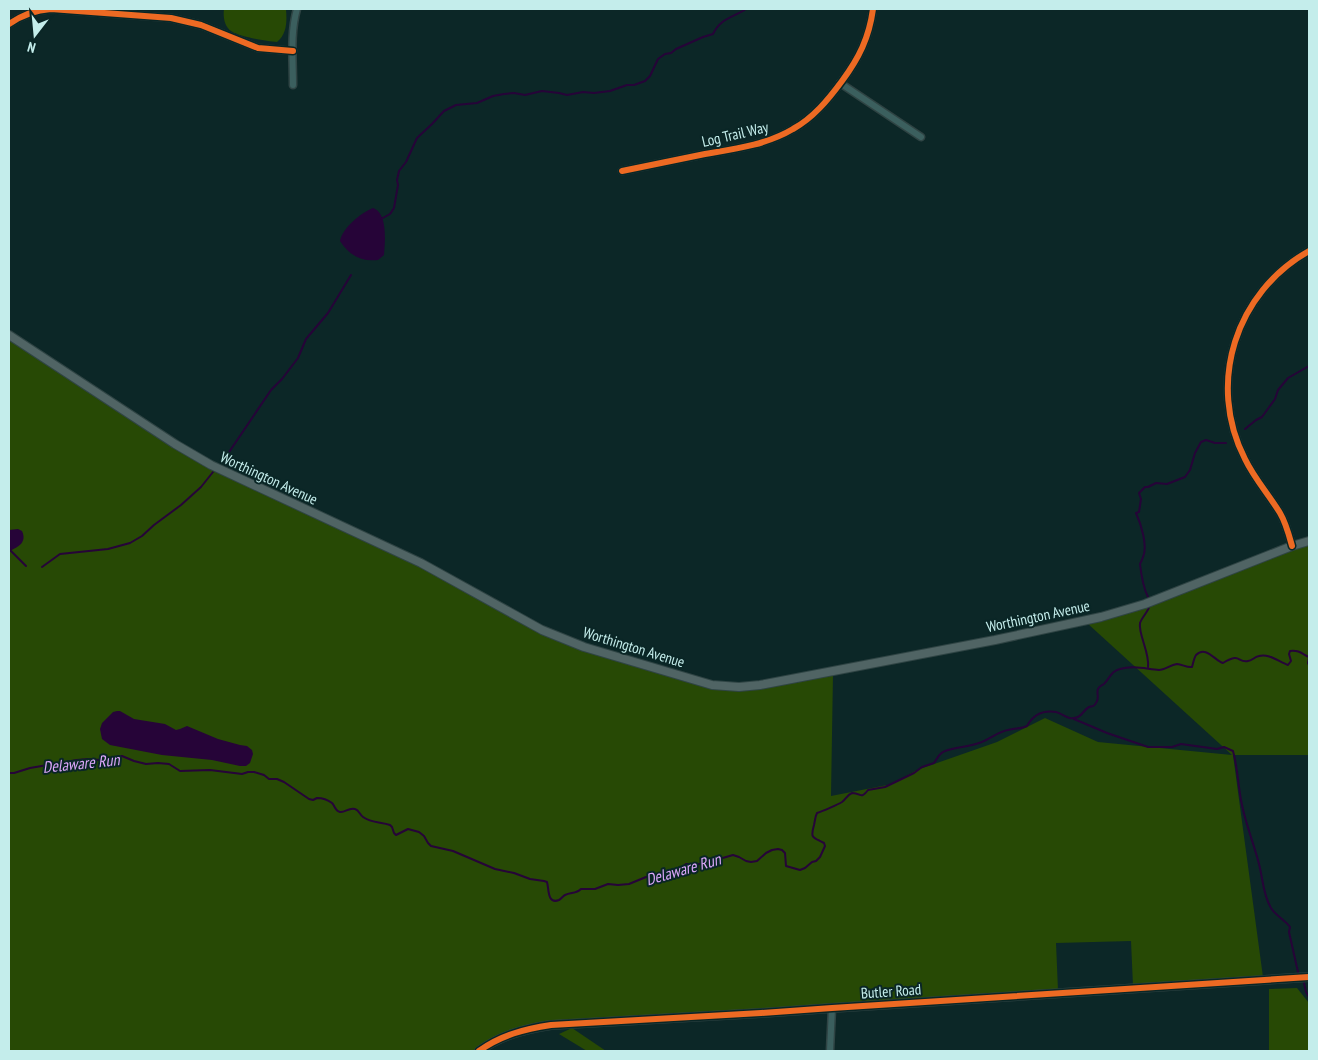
<svg xmlns="http://www.w3.org/2000/svg" width="1318" height="1060" font-family="'PT Sans Narrow',sans-serif">
<style>
.green{fill:#274905}
.water{fill:#260438}
.lines{fill:none;stroke-linecap:round;stroke-linejoin:round}
.stream{stroke:#260438;stroke-width:2}
.minor-casing{stroke:#2f4444;stroke-width:9}
.major-casing{stroke:#2f4444;stroke-width:10}
.minor{stroke:#3b5f5e;stroke-width:6}
.major{stroke:#506464;stroke-width:8}
.cycleway-casing{stroke:#0a2626;stroke-width:9}
.cycleway{stroke:#ed6a23;stroke-width:6}
.labels{text-anchor:middle;dominant-baseline:central;stroke-width:4;stroke-linejoin:round;paint-order:stroke}
.street-label{font-size:15px;fill:#c4edeb;stroke:#0a2626}
.water-label{font-size:16px;font-style:italic;fill:#dca7fb;stroke:#0a2626}
</style>
<rect width="100%" height="100%" fill="#0c2727"/>
<g class="green">
<path d="M224,9H286C287,21 287,34 277,42C266,41 240,37 231,31C224,26 223,16 224,9Z"/>
<path d="M9,335L180,450L217,472L402,557L568,642L723,687L833,674L831,796L892,784L917,770L997,742L1045,718L1098,742L1232,755L1087,623L1309,544V755H1233L1263,977L1133,986L1131,941L1056,943L1058,990L547,1023L475,1051H9Z"/>
<path d="M1297,988L1309,1003V1051H1269V989Z"/>
<path d="M572,1028L606,1051H587L559,1034Z"/>
</g>
<g class="water">
<path d="M373,208C388,213 385,242 384,255L378,260C361,262 349,255 340,241C343,227 361,213 373,208Z"/>
<path d="M18,529L22,531C27,542 19,547 9,551V530Z"/>
<path d="M117,711H120L134,719L165,724L176,730L180,729L187,726L218,739L240,745L247,746L252,750L253,754L250,763L246,766H240L212,760L162,755L110,745L102,739L100,729L102,723L113,712Z"/>
</g>
<g class="lines">
<g class="stream">
<path d="M381,219L390,214L394,208L398,185L397,180L399,171L406,162L417,138L432,124L444,111L456,105L477,103L493,96L504,94L514,93L525,95L542,91L559,93L567,95L583,92L594,93L610,91L627,85H634L645,81L650,76L658,59L665,54L671,53L676,49L703,37L713,34C721,18 732,18 746,9"/>
<path d="M1245,429L1256,420L1262,417L1275,399L1278,390L1288,378L1309,366"/>
<path d="M223,461L271,390L282,379L298,358L306,339L328,313L351,275"/>
<path d="M9,549L26,566"/>
<path d="M42,567L60,554L108,549L130,543L142,536L154,525L181,505L201,487L213,472"/>
<path d="M1148,597C1144,589 1141,573 1140,564C1141,562 1142,560 1143,557C1148,546 1141,524 1136,513L1139,512L1141,499L1139,493L1145,487H1148L1156,483L1167,484L1185,477L1190,470L1195,453L1201,442L1206,440L1215,443H1226"/>
<path d="M1309,658L1308,663L1309,665"/>
<path d="M1148,667C1150,653 1138,634 1140,623C1142,617 1148,612 1150,605"/>
<path d="M1074,719L1107,733L1148,747H1172L1181,744L1217,749L1224,747L1233,751C1238,769 1238,787 1242,805C1246,825 1254,844 1259,864C1263,879 1263,895 1271,908C1276,916 1285,920 1290,927L1289,932L1298,972"/>
<path d="M9,773H14L30,768L77,760L89,759L110,761L114,760L117,757L122,756L134,761L146,764L158,763L169,764L180,771L210,770L242,774L248,772H254L264,775L269,779H277L284,782L309,799L313,800L317,798C322,798 328,800 332,803C335,806 335,811 340,812C345,813 349,807 355,809C359,810 360,815 363,817C371,823 381,822 390,825L392,827L394,833L396,835L408,829L419,832L424,836L428,843L431,846L453,851L495,869L514,873L530,879L544,881L547,882C549,888 547,905 559,900C561,899 563,896 565,895C571,892 576,894 581,889H595L608,884L618,885L629,884L646,877L670,874L679,870L686,864H702L733,855L739,857L746,861L751,862L757,861L766,853L772,850L778,849L782,850L785,853L786,866L800,870L805,868L812,862L816,861L820,857L825,846L824,843C813,837 810,839 814,825C815,821 815,817 817,813C823,811 837,805 842,802C846,799 847,795 852,793C862,793 860,800 868,790L885,787L914,773L922,767L934,763C937,759 939,753 945,751C956,747 968,747 979,743C989,740 999,731 1008,730C1015,728 1021,729 1027,726C1033,715 1043,710 1056,712C1064,714 1068,721 1078,717C1082,715 1085,709 1089,707C1094,705 1093,708 1096,703C1100,698 1096,693 1098,689C1099,686 1101,686 1104,684C1110,678 1111,671 1120,669C1133,665 1146,669 1159,670C1165,670 1170,665 1177,664C1182,664 1187,668 1192,667C1193,664 1194,658 1196,655C1206,645 1215,661 1223,663C1241,652 1237,663 1248,661C1252,661 1254,657 1259,656C1269,653 1279,662 1288,665L1291,661L1289,654L1290,651C1300,650 1302,654 1309,657"/>
<path d="M1304,983L1306,992L1309,997"/>
</g>
<defs>
<g id="minor">
<path d="M9,24C22,15 36,10 51,9L171,18L201,25L258,48L293,51"/>
<path d="M840,83L921,137"/>
<path d="M293,85C293,61 290,33 297,9"/>
<path d="M622,171C650,165 677,160 705,154C735,149 766,145 793,129C813,118 828,100 842,81C859,58 869,38 873,9"/>
<path d="M1292,546C1289,535 1286,523 1280,513C1269,495 1254,478 1245,459C1206,383 1236,292 1309,251"/>
<path d="M830,1051L832,1008"/>
</g>
<g id="major">
<path d="M9,335L175,444L211,465L421,563L542,630L584,647L712,685L739,687L760,685L995,640L1101,617L1145,604L1292,546L1309,541"/>
<path d="M479,1051C501,1035 525,1029 551,1025L761,1013L832,1008L1309,977"/>
</g>
</defs>
<use href="#minor" class="minor-casing"/>
<use href="#major" class="major-casing"/>
<use href="#minor" class="minor"/>
<use href="#major" class="major"/>
<defs>
<g id="cycleway">
<path d="M9,24C22,15 36,10 51,9L171,18L201,25L258,48L293,51"/>
<path d="M622,171C650,165 677,160 705,154C735,149 766,145 793,129C813,118 828,100 842,81C859,58 869,38 873,9"/>
<path d="M1292,546C1289,535 1286,523 1280,513C1269,495 1254,478 1245,459C1206,383 1236,292 1309,251"/>
<path d="M479,1051C501,1035 525,1029 551,1025L761,1013L832,1008L1309,977"/>
</g>
</defs>
<use href="#cycleway" class="cycleway-casing"/>
<use href="#cycleway" class="cycleway"/>
</g>
<g class="labels">
<g class="street-label">
<text transform="translate(735 134) rotate(-13)">Log Trail Way</text>
<text transform="translate(269 478) rotate(25)">Worthington Avenue</text>
<text transform="translate(1038 616) rotate(-12)">Worthington Avenue</text>
<text transform="translate(634 647) rotate(17)">Worthington Avenue</text>
<text transform="translate(891 991) rotate(-4)">Butler Road</text>
</g>
<g class="water-label">
<text transform="translate(81 763) rotate(-6)">Delaware Run</text>
<text transform="translate(683 869) rotate(-16)">Delaware Run</text>
</g>
</g>
<rect width="1318" height="1060" fill="none" stroke="#c4edeb" stroke-width="20"/>
<g transform="translate(35 35) rotate(196)" stroke="#0a2626" stroke-width="4" paint-order="stroke">
<path d="M0-4L9 19L0 12L-9 19Z" fill="#c4edeb"/>
<text y="-8" font-size="14" font-weight="bold" text-anchor="middle" fill="#c4edeb">N</text>
</g>
</svg>
